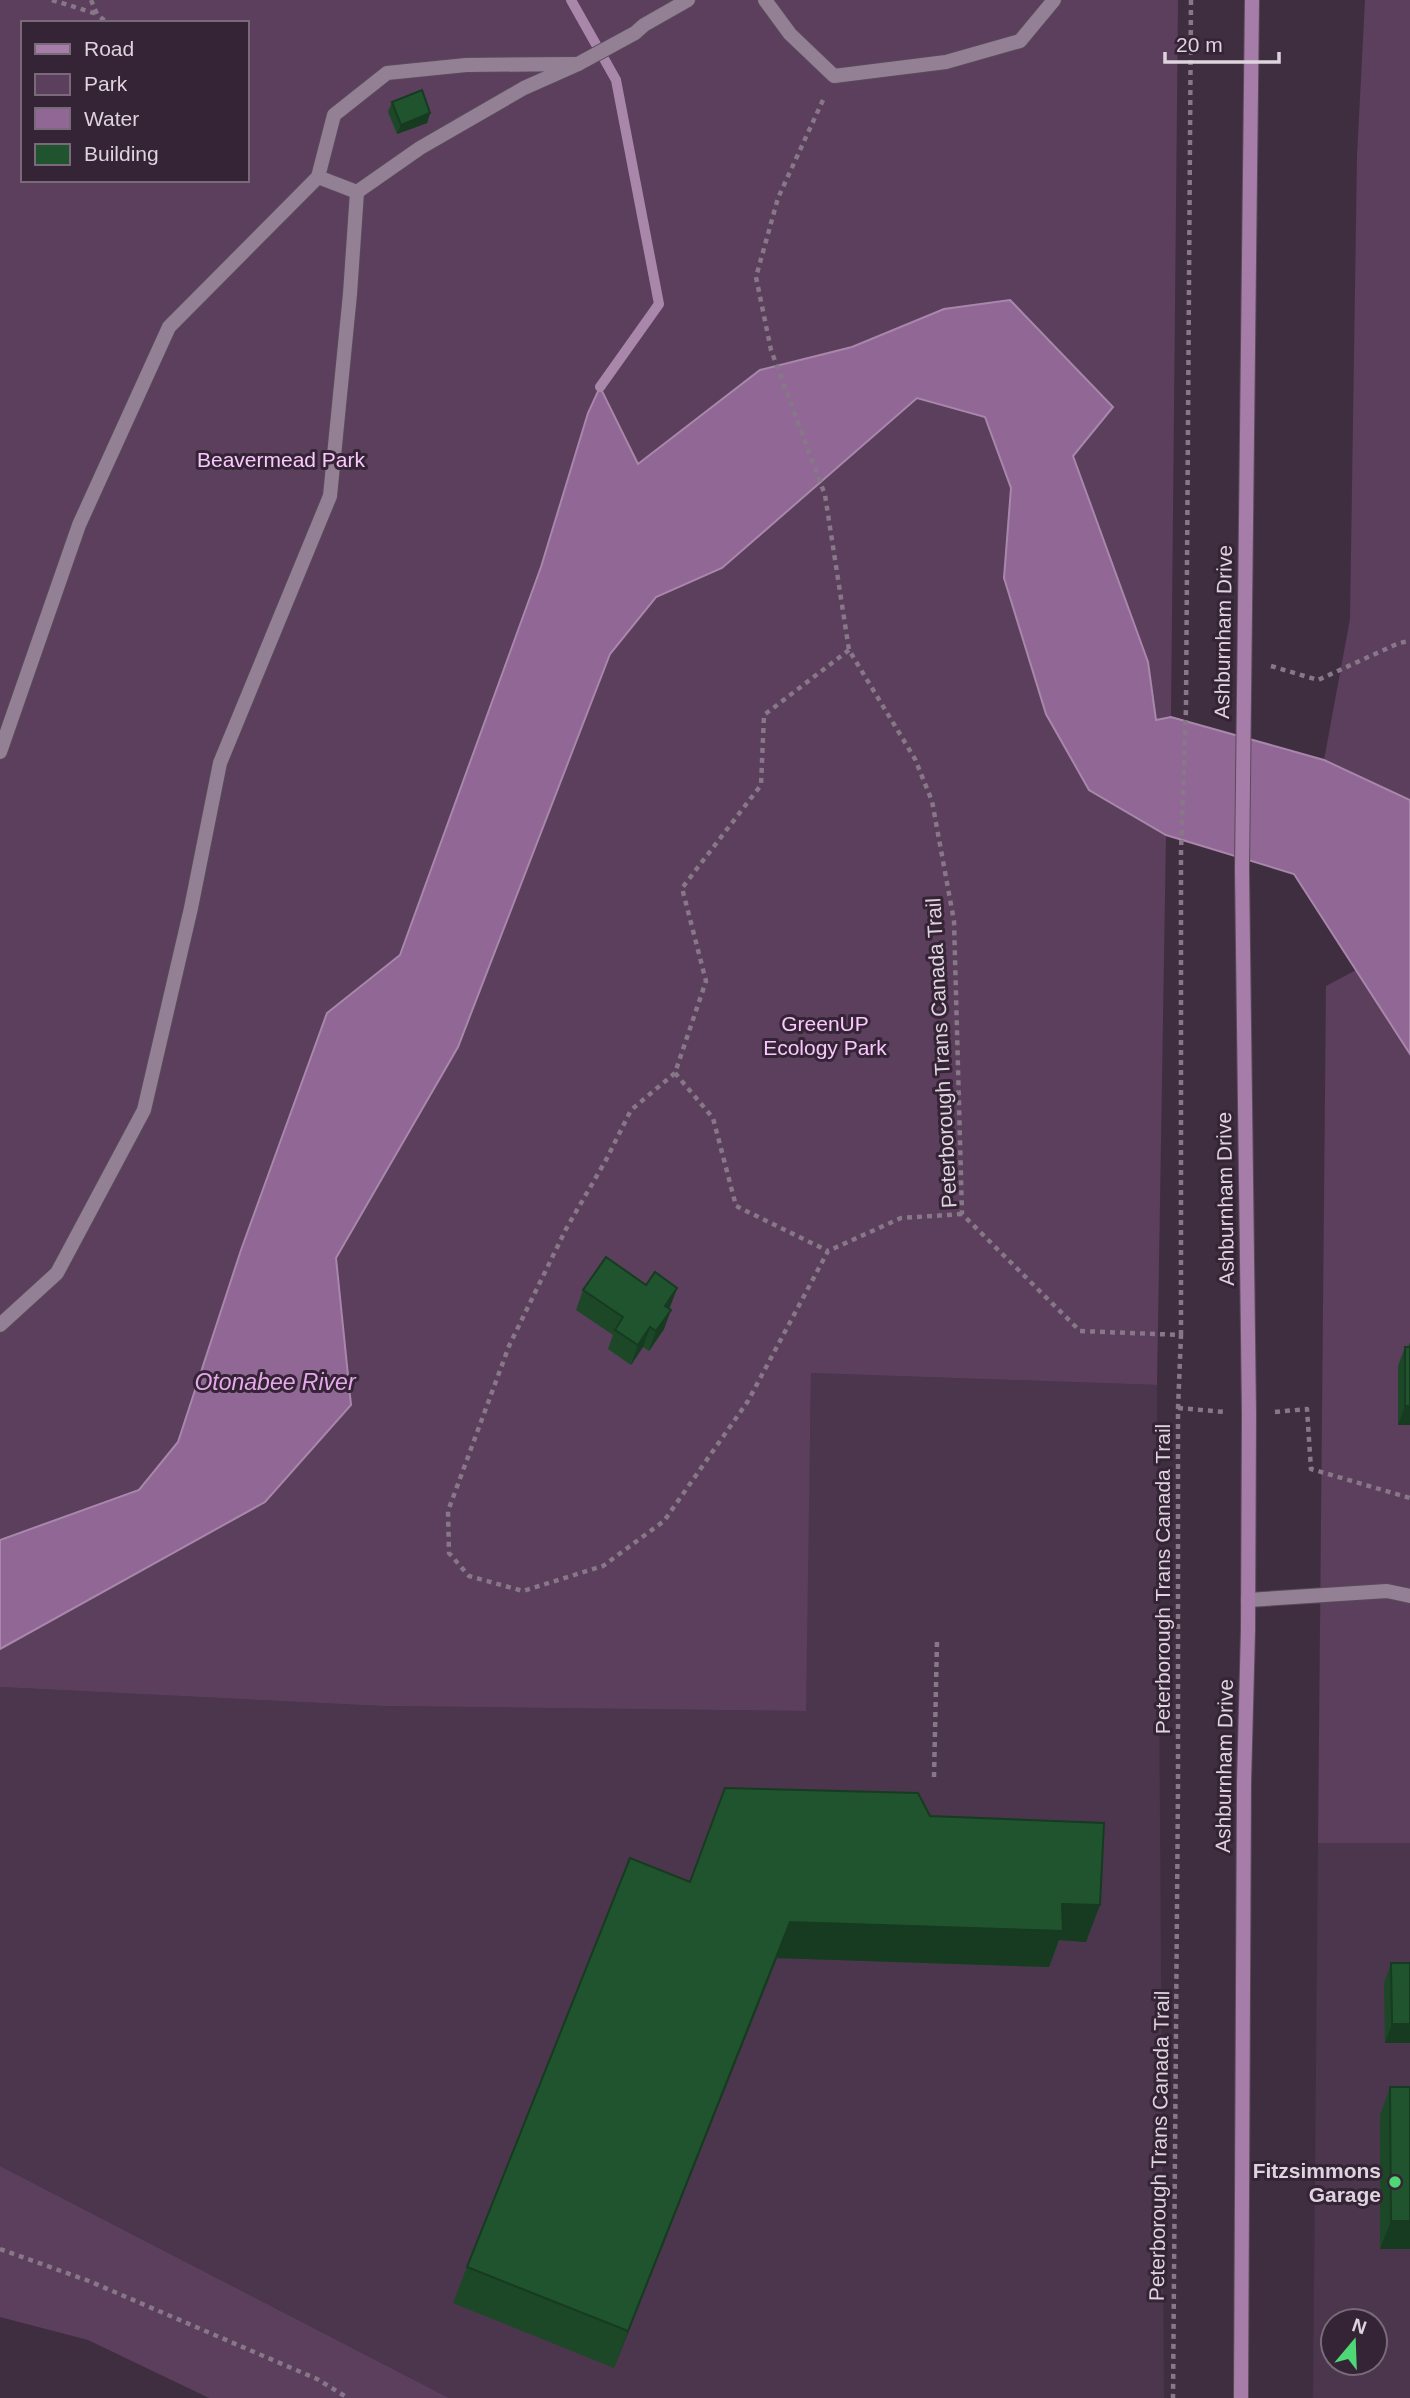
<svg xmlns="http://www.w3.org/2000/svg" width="1410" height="2398" font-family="Arial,sans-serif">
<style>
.built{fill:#4b364d;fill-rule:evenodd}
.green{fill:#5b3f5d;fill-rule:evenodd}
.water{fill:#916795;stroke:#a887ab;stroke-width:2}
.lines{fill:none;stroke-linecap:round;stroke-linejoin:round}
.stream{stroke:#a887ab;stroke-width:10}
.lane-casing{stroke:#594b5a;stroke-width:16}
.secondary-casing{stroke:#594b5a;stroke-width:16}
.path{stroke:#867887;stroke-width:4.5;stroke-dasharray:5 5;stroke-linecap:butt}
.lane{stroke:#948095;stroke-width:14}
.secondary{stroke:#a67da9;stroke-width:14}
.wall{fill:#1c4828}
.shaded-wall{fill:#163b20}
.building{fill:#20542e;stroke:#163b20;stroke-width:2}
.poi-dot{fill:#4fd675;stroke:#342435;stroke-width:2.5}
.labels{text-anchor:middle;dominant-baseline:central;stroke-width:6;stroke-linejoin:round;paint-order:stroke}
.park-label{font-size:21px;fill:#fac7fe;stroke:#342435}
.street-label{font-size:21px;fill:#ded3de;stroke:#342435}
.poi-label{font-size:21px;font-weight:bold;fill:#ded3de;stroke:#342435;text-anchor:end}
.water-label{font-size:23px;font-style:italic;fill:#e7a8ec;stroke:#342435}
</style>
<rect width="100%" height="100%" fill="#3f2e40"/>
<g class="built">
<path d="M811,1373L1157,1385L1164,2398H449L0,2166V1687L382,1706L805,1711Z"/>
<path d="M1318,1843H1410V2398H1313ZM1333,2321H1375V2363H1333Z"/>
</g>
<g class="green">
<path d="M0,0H1178L1171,717L1156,721L1148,662L1073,456L852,347L760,370L638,465L601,388L588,413L541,567L400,955L327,1013L178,1442L139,1490L0,1540ZM23,23H247V180H23Z"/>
<path d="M1365,0H1410V800L1324,760L1350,619L1357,156Z"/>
<path d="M917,398L985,417L1011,488L1004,578L1089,790L1166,835L1157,1385L811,1373L806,1711L382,1706L0,1687V1649L265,1502L351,1405L336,1258L458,1047L610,654L656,597L722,568Z"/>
<path d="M1410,966V1843H1318L1326,986L1356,970Z"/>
<path d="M0,2166L449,2398H209L88,2340L0,2317Z"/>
</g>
<path class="water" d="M1010,300L1113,407L1073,456L1148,662L1156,720L1171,717L1324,760L1410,800V1054L1294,874L1166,835L1089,790L1046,714L1004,578L1011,488L985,417L917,398L722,568L656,597L610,654L458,1047L336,1258L351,1405L265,1502L0,1649V1540L139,1490L178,1442L241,1250L327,1013L400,955L541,567L588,413L600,387L638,464L760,370L852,347L944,309Z"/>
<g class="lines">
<path class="stream" d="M571,0L616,80L659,304L600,387"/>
<defs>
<g id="lane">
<path d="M765,0L790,34L834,76L946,62L1020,41L1054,0"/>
<path d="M318,177L357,192"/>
<path d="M357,192L420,148L524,88L578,64L635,33L644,25L688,0"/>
<path d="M0,752L79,525L169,327L318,177L334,115L387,73L466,65L578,64"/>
<path d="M0,1325L57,1273L144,1110L191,908L220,763L330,496L350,294L357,192"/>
<path d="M1248,1600L1387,1591L1410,1596"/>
</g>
<path id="secondary" d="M1241,2398L1244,1782L1248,1630L1249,1414L1242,869L1252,0"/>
</defs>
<use href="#lane" class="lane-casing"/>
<use href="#secondary" class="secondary-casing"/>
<g class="path">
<path d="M52,0L97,14"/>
<path d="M91,0L97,14L107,23"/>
<path d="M823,100L778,198L756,277L771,350L825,495L849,650L915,759L932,801L954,921L962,1214L1080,1331L1181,1335L1178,1408V1785L1173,2398"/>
<path d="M849,650L764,715L761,785L682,888L706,981L675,1073L631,1110L606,1160L566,1229L509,1346L448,1511L449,1553L469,1576L523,1591L603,1566L664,1521L748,1401L828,1251L901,1218L962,1214"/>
<path d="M1271,666L1318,680L1399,643L1410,641"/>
<path d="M675,1073L713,1118L736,1206L828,1251"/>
<path d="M1181,1335V851L1186,708L1191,0"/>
<path d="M1178,1408L1225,1412"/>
<path d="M1275,1412L1307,1409L1311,1469L1410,1498"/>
<path d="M934,1777L937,1641"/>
<path d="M0,2249L89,2281L317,2379L348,2398"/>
</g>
<use href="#lane" class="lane"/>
<use href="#secondary" class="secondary"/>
</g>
<g class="wall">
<path d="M392,102L430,113L427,123L397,134L388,112Z"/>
<path d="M646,1285L677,1288L669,1309L664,1329L649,1351L643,1347L631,1365L608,1349L613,1335L576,1310L583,1290Z"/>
<path d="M1410,1342V1425H1398V1366L1405,1347H1408Z"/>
<path d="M930,1816L1086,1942L1059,1940L1049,1967L777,1958L614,2368L453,2303L467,2267L690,1882Z"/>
<path d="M1391,1963L1410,2043H1385L1384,1983Z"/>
<path d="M1390,2087L1410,2249H1380V2115Z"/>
</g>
<g class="shaded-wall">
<path d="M430,113L427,123L397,134L401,125Z"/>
<path d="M677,1288L670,1307L658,1325L665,1306Z"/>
<path d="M671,1310L664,1329L649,1351L656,1331Z"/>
<path d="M650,1327L643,1347L631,1365L638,1345Z"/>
<path d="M1405,1406H1410V1425H1398Z"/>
<path d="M1062,1904L1100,1905L1086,1942L1059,1940L1049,1967L777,1958L614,2368L628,2331L790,1922Z"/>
<path d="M1392,2024H1410V2043H1385Z"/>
<path d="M1391,2221H1410V2249H1380Z"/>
</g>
<g class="building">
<path d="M422,90L430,113L401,125L392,102Z"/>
<path d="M606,1257L646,1285L655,1272L677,1288L665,1306L671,1310L656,1331L650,1327L638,1345L615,1330L623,1317L583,1290Z"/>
<rect x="1405" y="1347" width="5" height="59"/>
<path d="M725,1788L918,1793L930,1816L1104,1823L1100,1905L1062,1904L1063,1931L790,1922L628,2331L467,2267L630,1858L690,1882Z"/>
<path d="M1391,1963H1410V2024H1392Z"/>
<path d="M1390,2087H1410V2221H1391Z"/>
</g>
<circle class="poi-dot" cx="1395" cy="2182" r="7"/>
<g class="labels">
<g class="park-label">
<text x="281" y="459">Beavermead Park</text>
<text x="825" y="1023">GreenUP<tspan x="825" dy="24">Ecology Park</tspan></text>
</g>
<g class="street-label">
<text transform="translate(1223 632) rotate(-89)">Ashburnham Drive</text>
<text transform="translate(941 1053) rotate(-93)">Peterborough Trans Canada Trail</text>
<text transform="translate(1225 1199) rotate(-91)">Ashburnham Drive</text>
<text transform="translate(1162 1579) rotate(-90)">Peterborough Trans Canada Trail</text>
<text transform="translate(1224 1766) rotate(-89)">Ashburnham Drive</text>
<text transform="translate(1159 2146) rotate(-89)">Peterborough Trans Canada Trail</text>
</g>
<g class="poi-label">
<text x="1381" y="2170">Fitzsimmons<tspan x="1381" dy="24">Garage</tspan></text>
</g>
<g class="water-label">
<text x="275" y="1382">Otonabee River</text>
</g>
</g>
<rect x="21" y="21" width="228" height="161" fill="#342435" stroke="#786a79" stroke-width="2"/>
<rect x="35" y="44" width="35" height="10" fill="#a67da9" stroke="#786a79" stroke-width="2"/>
<text x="84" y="56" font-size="21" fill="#ded3de">Road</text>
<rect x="35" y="74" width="35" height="21" fill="#5b3f5d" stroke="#786a79" stroke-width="2"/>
<text x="84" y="91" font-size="21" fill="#ded3de">Park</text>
<rect x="35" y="108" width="35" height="21" fill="#916795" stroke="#786a79" stroke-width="2"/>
<text x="84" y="126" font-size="21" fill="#ded3de">Water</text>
<rect x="35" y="144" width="35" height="21" fill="#20542e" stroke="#786a79" stroke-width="2"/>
<text x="84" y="161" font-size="21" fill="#ded3de">Building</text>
<g transform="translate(1354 2342) rotate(19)"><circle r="33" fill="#342435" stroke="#786a79" stroke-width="2"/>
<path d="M0-5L12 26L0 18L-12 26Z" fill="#4fd675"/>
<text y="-10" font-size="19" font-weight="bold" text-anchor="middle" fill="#ded3de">N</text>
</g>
<path d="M1165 52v10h114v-10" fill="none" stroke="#ded3de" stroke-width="3.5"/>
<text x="1176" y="52" font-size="21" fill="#ded3de" stroke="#342435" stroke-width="5" paint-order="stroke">20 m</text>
</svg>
